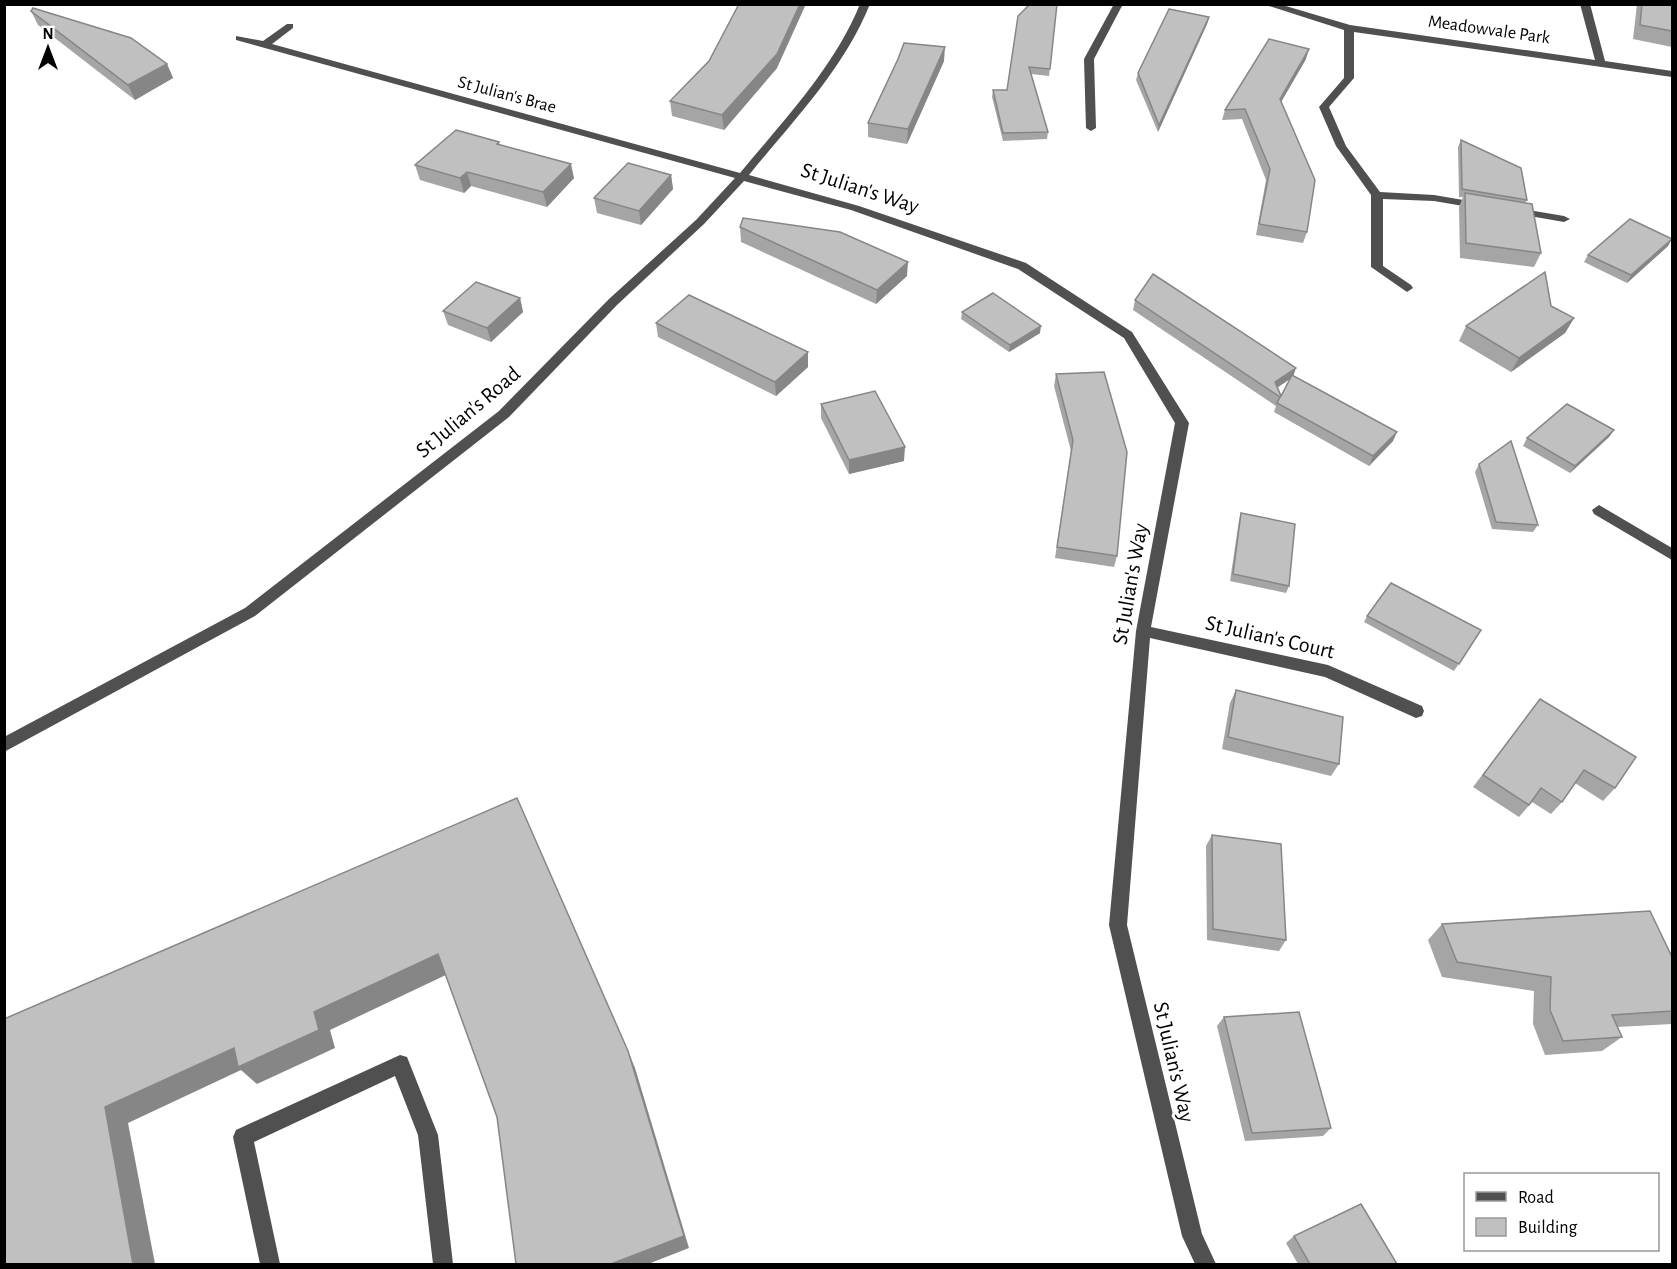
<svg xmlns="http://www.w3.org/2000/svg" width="1677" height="1269" font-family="'Alegreya Sans',sans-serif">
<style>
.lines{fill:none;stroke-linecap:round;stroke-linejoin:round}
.minor{fill:#505050;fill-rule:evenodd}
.wall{fill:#a5a5a5;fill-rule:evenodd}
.shaded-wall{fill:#868686}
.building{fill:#c0c0c0;stroke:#868686;stroke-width:1.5}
.labels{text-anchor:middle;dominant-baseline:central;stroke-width:6;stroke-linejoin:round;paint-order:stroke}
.far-street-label{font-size:18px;fill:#000;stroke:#fff}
.street-label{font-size:22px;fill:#000;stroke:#fff}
</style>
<rect width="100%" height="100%" fill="#fff"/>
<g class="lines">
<g class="minor">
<path d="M860,4H870C844,69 792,122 749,175L859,206L1026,263L1132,332L1189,423L1151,627L1328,665L1422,706L1424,711L1422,716L1416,718L1325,677L1150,638L1127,925L1202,1234L1216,1264H1195L1182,1236L1109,925L1136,631L1175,423L1124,338L1018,269L851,210L744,181L704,224L617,305L509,417L255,616L4,752V737L245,608L499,411L609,299L696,220L735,178L236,40V36L263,41L287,24H293V28L272,44L740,173C783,121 834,68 860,4Z"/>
<path d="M1114,4H1123L1094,59L1096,128L1091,131L1086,128L1084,59Z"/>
<path d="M1263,4H1279L1350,25L1595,60L1580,4H1590L1605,61L1672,71V77L1354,32V78L1329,107L1346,146L1380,192L1434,195L1481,203L1487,206L1481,209L1434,201L1383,199V266L1411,285L1413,288L1407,292L1371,267V195L1336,146L1319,107L1344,78V30Z"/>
<path d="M1516,208L1564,216L1570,219L1564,222L1512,213L1510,211Z"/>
<path d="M1599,505L1672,548V560L1594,514L1592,510Z"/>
<path d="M400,1055L407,1057L438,1135L453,1264H433L418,1135L395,1076L254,1142L280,1264H260L233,1137L236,1130Z"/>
</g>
</g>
<g class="wall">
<path d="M1057,4L1049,76L1031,74L1048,132L1047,139L1003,141L992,97L993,90H1007Z"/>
<path d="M1637,4H1672V47L1633,39Z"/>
<path d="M31,11L167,64L173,78L135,100L38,25Z"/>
<path d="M1209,17L1207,24L1158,132L1136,80L1138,73Z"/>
<path d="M1306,59L1281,102L1307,232L1303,243L1256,235L1266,180L1242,119L1222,120L1225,110Z"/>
<path d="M944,61L907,144L868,137V123Z"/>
<path d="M777,68L724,130L672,116L670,101Z"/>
<path d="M1461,140L1527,200L1525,203L1541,253L1534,267L1460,258L1459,207L1463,197H1459L1458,147Z"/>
<path d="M499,142L500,145L574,178L547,207L471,186L464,193L420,180L415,165Z"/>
<path d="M671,175L673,189L641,225L597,213L594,198Z"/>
<path d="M740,227L907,276L876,304L741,242Z"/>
<path d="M1668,246L1627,283L1584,262L1588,255Z"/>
<path d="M520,298L523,312L491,342L448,325L443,311Z"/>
<path d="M1135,300L1293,376L1393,441L1369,466L1274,412L1276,406L1133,310ZM1290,379L1281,396L1278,387Z"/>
<path d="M1551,306L1574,318L1565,333L1511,372L1459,341L1466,326Z"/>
<path d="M962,312L1040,333L1009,352L961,319Z"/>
<path d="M656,323L808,352V367L776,396L658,337Z"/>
<path d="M1056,374L1117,556L1114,567L1055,558L1071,451L1054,386Z"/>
<path d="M821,404L904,461L849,474L821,418Z"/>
<path d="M1614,430L1609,437L1570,473L1523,446L1527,438Z"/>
<path d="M1479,464L1538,525L1533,532L1492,529L1475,472Z"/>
<path d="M1241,513L1289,586L1286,593L1230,581L1239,520Z"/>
<path d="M1367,616L1481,630L1454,671L1364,622Z"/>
<path d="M1236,690L1339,764L1331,776L1222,749L1230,703Z"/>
<path d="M1530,712L1615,788L1603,801L1575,783L1562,802L1551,814L1532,802L1519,817L1473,787Z"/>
<path d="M1212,835L1286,940L1279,951L1207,940L1206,846Z"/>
<path d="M1442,924L1672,957V1024L1617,1027L1622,1037L1602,1051L1545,1055L1533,1024L1534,991L1442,977L1428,940Z"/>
<path d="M1224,1017L1331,1128L1323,1136L1245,1141L1217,1026Z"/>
<path d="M1294,1236L1397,1264H1298L1286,1243Z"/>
</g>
<g class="shaded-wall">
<path d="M800,4H806L777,68L724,130L722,115Z"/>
<path d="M1209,17L1207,24L1158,132L1159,125Z"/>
<path d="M945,47L944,61L907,144L908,129Z"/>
<path d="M1309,49L1306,59L1277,109L1280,99Z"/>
<path d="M167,64L173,78L135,100L128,85Z"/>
<path d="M571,164L574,178L547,207L543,192Z"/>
<path d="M467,172L471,186L464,193L460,178Z"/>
<path d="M671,175L673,189L641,225L639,211Z"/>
<path d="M1672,239L1668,246L1627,283L1631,275Z"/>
<path d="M908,262L907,276L876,304L877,290Z"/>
<path d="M520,298L523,312L491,342L487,328Z"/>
<path d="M1574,318L1565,333L1511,372L1519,358Z"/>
<path d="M1041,326L1040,333L1009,352L1010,345Z"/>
<path d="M808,352V367L776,396L775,382Z"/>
<path d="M1296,368L1293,377L1272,391L1275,382Z"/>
<path d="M1614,430L1609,437L1570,473L1575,466Z"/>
<path d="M1397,432L1393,441L1369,466L1373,456Z"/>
<path d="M905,447L904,461L849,474V460Z"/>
<path d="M438,954L450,973L330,1030L335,1048L257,1084L241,1070L128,1123L155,1264H133L105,1107Z"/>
<path d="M628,1051L635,1068L689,1248L648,1264H611Z"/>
</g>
<g class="building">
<path d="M739,4H800L777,54L722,115L670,101L709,61Z"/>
<path d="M1030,4H1057L1050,69L1029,67L1048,132L1003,133L993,90H1007L1018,16Z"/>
<path d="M1642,4H1672V31L1640,25Z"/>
<path d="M33,8L131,38L167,64L128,85L31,11Z"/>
<path d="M1169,9L1209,17L1159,125L1138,73Z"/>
<path d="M1269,39L1309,49L1280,99L1315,180L1307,232L1259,224L1270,169L1245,109L1225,110Z"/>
<path d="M904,43L945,47L908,129L868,123L898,59Z"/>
<path d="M456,130L499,142L497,144L571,164L543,192L467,172L460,178L415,165Z"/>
<path d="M1461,140L1521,168L1527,200L1462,189Z"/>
<path d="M628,163L671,175L639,211L594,198Z"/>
<path d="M1465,193L1532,204L1541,253L1466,243Z"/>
<path d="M743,218L840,232L908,262L877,290L740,227Z"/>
<path d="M1630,219L1672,239L1631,275L1588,255Z"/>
<path d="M1545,272L1551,306L1574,318L1519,358L1466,326Z"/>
<path d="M1153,274L1296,368L1275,382L1281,396L1292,375L1397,432L1373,456L1277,403L1280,397L1135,300Z"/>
<path d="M476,282L520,298L487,328L443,311Z"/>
<path d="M993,293L1041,326L1010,345L962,312Z"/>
<path d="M689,295L808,352L775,382L656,323Z"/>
<path d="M1104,372L1127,452L1117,556L1057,547L1073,440L1056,374Z"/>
<path d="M875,391L905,447L849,460L821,404Z"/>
<path d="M1567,404L1614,430L1575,466L1527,438Z"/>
<path d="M1511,441L1538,525L1496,522L1479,464Z"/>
<path d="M1241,513L1295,524L1289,586L1233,574Z"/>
<path d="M1391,583L1481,630L1459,664L1367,616Z"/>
<path d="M1236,690L1343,717L1339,764L1228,737Z"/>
<path d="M1540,699L1636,757L1615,788L1584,770L1562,802L1541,788L1529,805L1483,775Z"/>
<path d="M517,798L628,1051L684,1236L611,1264H516L497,1117L438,954L314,1012L319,1030L238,1067L234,1048L105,1107L133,1264H4V1019Z"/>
<path d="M1212,835L1281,844L1286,940L1213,929Z"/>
<path d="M1650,911L1672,957V1011L1612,1015L1622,1037L1563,1041L1550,1010L1551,977L1457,962L1442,924Z"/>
<path d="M1299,1012L1331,1128L1252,1133L1224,1017Z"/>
<path d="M1361,1204L1397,1264H1310L1294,1236Z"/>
</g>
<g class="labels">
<g class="far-street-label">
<text transform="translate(1489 30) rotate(8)">Meadowvale Park</text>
<text transform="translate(507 95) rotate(15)">St Julian's Brae</text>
</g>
<g class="street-label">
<text transform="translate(860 188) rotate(18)">St Julian's Way</text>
<text transform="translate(468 412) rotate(-40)">St Julian's Road</text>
<text transform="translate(1130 584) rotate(-80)">St Julian's Way</text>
<text transform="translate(1270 637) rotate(13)">St Julian's Court</text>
<text transform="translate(1174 1062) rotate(77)">St Julian's Way</text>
</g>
</g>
<rect width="1677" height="1269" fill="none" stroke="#000000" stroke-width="12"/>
<rect x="1464" y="1173" width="195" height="78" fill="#ffffff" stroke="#999999" stroke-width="1.5"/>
<rect x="1476" y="1192" width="30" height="9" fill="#505050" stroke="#999999" stroke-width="1.5"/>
<text x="1518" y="1203" font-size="18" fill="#000000">Road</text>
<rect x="1476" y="1218" width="30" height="18" fill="#c0c0c0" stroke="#999999" stroke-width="1.5"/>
<text x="1518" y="1233" font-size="18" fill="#000000">Building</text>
<g transform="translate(48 48)" stroke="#ffffff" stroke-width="4.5" paint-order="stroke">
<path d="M0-4.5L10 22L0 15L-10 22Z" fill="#000000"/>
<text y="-9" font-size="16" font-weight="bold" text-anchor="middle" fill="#000000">N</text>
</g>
</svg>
